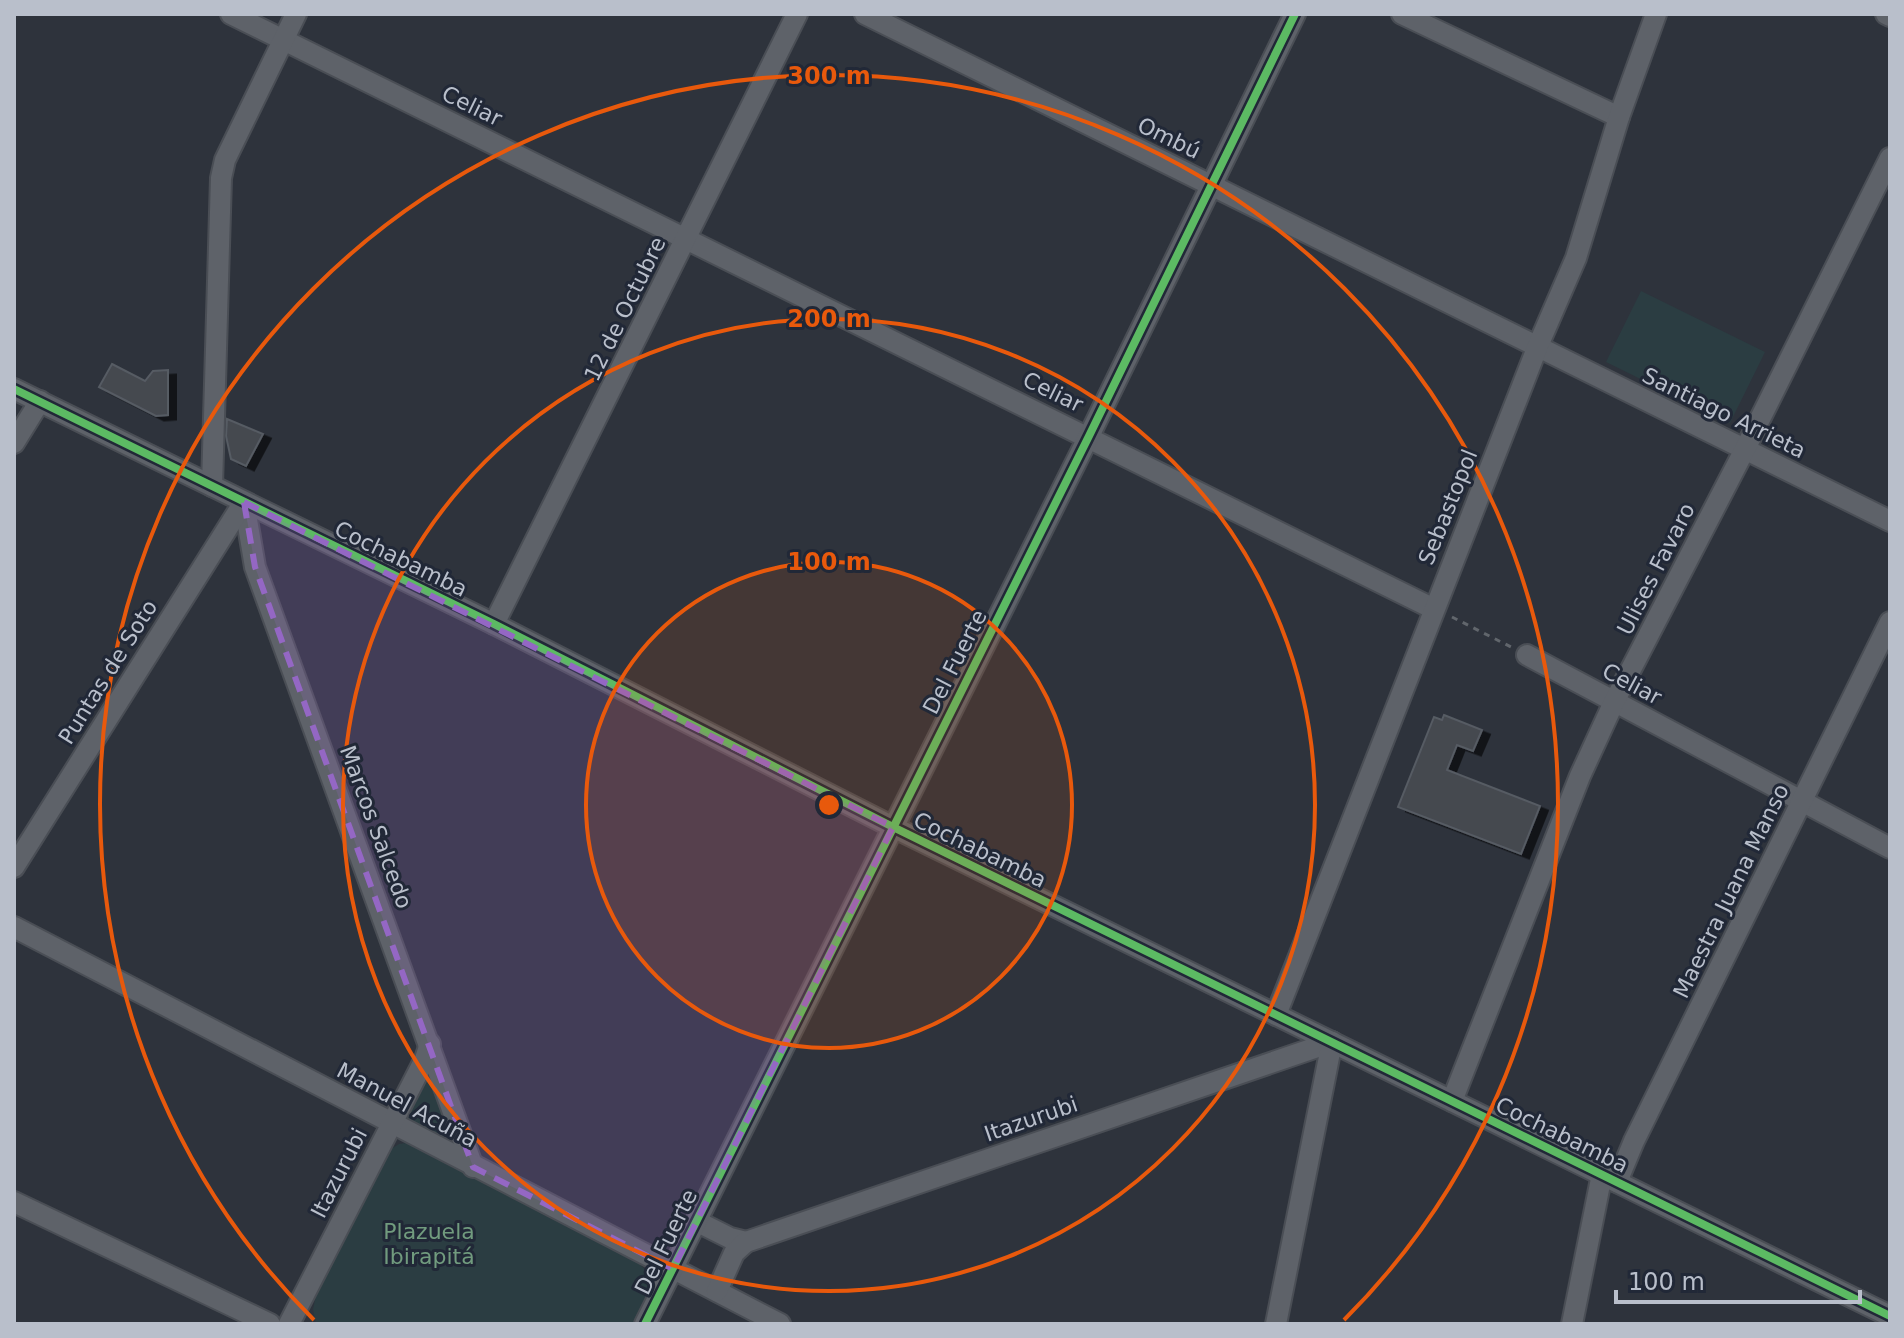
<svg xmlns="http://www.w3.org/2000/svg" width="1904" height="1338" font-family="'DejaVu Sans',sans-serif">
<style>
.green{fill:#2b3d42}
.building{fill:#454950;stroke:#565b63;stroke-width:2;filter:url(#shadow)}
.lines{fill:none;stroke-linecap:round;stroke-linejoin:round}
.street-casing{stroke:#4a4e55;stroke-width:24}
.path{stroke:#61666c;stroke-width:3;stroke-dasharray:6 6;stroke-linecap:butt}
.street{stroke:#5e6269;stroke-width:20}
.cycleway-casing{stroke:#212837;stroke-width:13}
.cycleway{stroke:#5cba63;stroke-width:8}
.marked{fill:#9467c4;fill-opacity:0.2;stroke:#9467c4;stroke-width:6;stroke-dasharray:16 10;stroke-linejoin:round}
.ring{fill:none;stroke:#e8590c;stroke-width:4}
.labels{text-anchor:middle;dominant-baseline:central;stroke-width:6;stroke-linejoin:round;paint-order:stroke}
.street-label{font-size:22px;fill:#b9bfcb;stroke:#212837}
.park-label{font-size:22px;fill:#719b7e;stroke:#212837}
.centre{fill:#e8590c;stroke:#212837;stroke-width:4}
.ring-label{font-size:24px;text-anchor:middle;font-weight:bold;fill:#e8590c;stroke:#212837;stroke-width:6;stroke-linejoin:round;paint-order:stroke}
</style>
<defs>
<filter id="shadow"><feDropShadow dx="8" dy="4.5" stdDeviation="0" flood-color="#0009"/></filter>
</defs>
<rect width="100%" height="100%" fill="#2e333c"/>
<g class="green">
<path d="M1641,291L1765,352L1730,423L1606,362Z"/>
<path d="M429,1081L435,1083L450,1128V1133L442,1138L409,1120L407,1115L422,1083Z"/>
<path d="M406,1143L639,1264L647,1271L652,1285L633,1324H316L313,1309L318,1287L388,1151L399,1144Z"/>
</g>
<g class="building">
<path d="M112,364L145,381L153,371L168,370V415L156,416L99,387Z"/>
<path d="M227,419L263,434L246,466L231,459L226,436Z"/>
<path d="M1444,715L1482,730L1473,751L1457,745L1447,770L1540,806L1521,854L1398,807L1434,717L1442,720Z"/>
</g>
<g class="lines">
<defs>
<g id="street">
<path d="M231,14L1434,609"/>
<path d="M865,14L1890,521"/>
<path d="M1402,14L1619,117"/>
<path d="M1886,14L1890,16"/>
<path d="M14,389L494,624L893,827L1890,1316"/>
<path d="M14,443L40,401"/>
<path d="M212,486L221,178L225,160L296,14"/>
<path d="M244,502L255,567L473,1167"/>
<path d="M494,624L797,14"/>
<path d="M1527,655L1890,848"/>
<path d="M14,867L244,502"/>
<path d="M14,927L780,1324"/>
<path d="M1276,1015L1537,348L1576,258L1619,117L1656,14"/>
<path d="M1452,1101L1580,776L1614,702L1745,449L1890,158"/>
<path d="M1617,1182L1634,1141L1890,622"/>
<path d="M14,1202L270,1324"/>
<path d="M696,1221L730,1238L746,1242"/>
<path d="M717,1291L734,1253L746,1242L1332,1042"/>
<path d="M289,1324L425,1059L430,1044"/>
<path d="M645,1324L1089,436L1295,14"/>
<path d="M1276,1324L1332,1042"/>
<path d="M1572,1324L1602,1174"/>
</g>
</defs>
<use href="#street" class="street-casing"/>
<path class="path" d="M1452,617L1513,648"/>
<use href="#street" class="street"/>
<defs>
<g id="cycleway">
<path d="M14,389L494,624L893,827L1890,1316"/>
<path d="M645,1324L1089,436L1295,14"/>
</g>
</defs>
<use href="#cycleway" class="cycleway-casing"/>
<use href="#cycleway" class="cycleway"/>
</g>
<path class="marked" d="M244,502L893,827L673,1269L473,1167L255,567Z"/>
<circle cx="829" cy="805" r="243" fill="#e8590c" fill-opacity=".12"/>
<g class="ring">
<circle cx="829" cy="805" r="243"/>
<circle cx="829" cy="805" r="486"/>
<path d="M314 1320A729 729 0 1 1 1344 1320"/>
</g>
<g class="labels">
<g class="street-label">
<text transform="translate(472 106) rotate(26)">Celiar</text>
<text transform="translate(1169 138) rotate(26)">Ombú</text>
<text transform="translate(625 309) rotate(-64)">12 de Octubre</text>
<text transform="translate(1053 392) rotate(26)">Celiar</text>
<text transform="translate(1724 413) rotate(26)">Santiago Arrieta</text>
<text transform="translate(1448 507) rotate(-68)">Sebastopol</text>
<text transform="translate(401 559) rotate(26)">Cochabamba</text>
<text transform="translate(1656 569) rotate(-63)">Ulises Favaro</text>
<text transform="translate(955 662) rotate(-63)">Del Fuerte</text>
<text transform="translate(108 672) rotate(-58)">Puntas de Soto</text>
<text transform="translate(1632 684) rotate(28)">Celiar</text>
<text transform="translate(376 827) rotate(70)">Marcos Salcedo</text>
<text transform="translate(980 850) rotate(26)">Cochabamba</text>
<text transform="translate(1731 891) rotate(-64)">Maestra Juana Manso</text>
<text transform="translate(407 1105) rotate(28)">Manuel Acuña</text>
<text transform="translate(1031 1119) rotate(-19)">Itazurubi</text>
<text transform="translate(1562 1135) rotate(26)">Cochabamba</text>
<text transform="translate(339 1173) rotate(-63)">Itazurubi</text>
<text transform="translate(666 1242) rotate(-64)">Del Fuerte</text>
</g>
<g class="park-label">
<text x="429" y="1231">Plazuela<tspan x="429" dy="25">Ibirapitá</tspan></text>
</g>
</g>
<circle cx="829" cy="805" r="12" class="centre"/>
<g class="ring-label">
<text x="829" y="84">300 m</text>
<text x="829" y="327">200 m</text>
<text x="829" y="570">100 m</text>
</g>
<rect width="1904" height="1338" fill="none" stroke="#b9bfcb" stroke-width="32"/>
<path d="M1616 1290v12h244v-12" fill="none" stroke="#b9bfcb" stroke-width="4"/>
<text x="1628" y="1290" font-size="24" fill="#b9bfcb" stroke="#212837" stroke-width="6" paint-order="stroke">100 m</text>
</svg>
